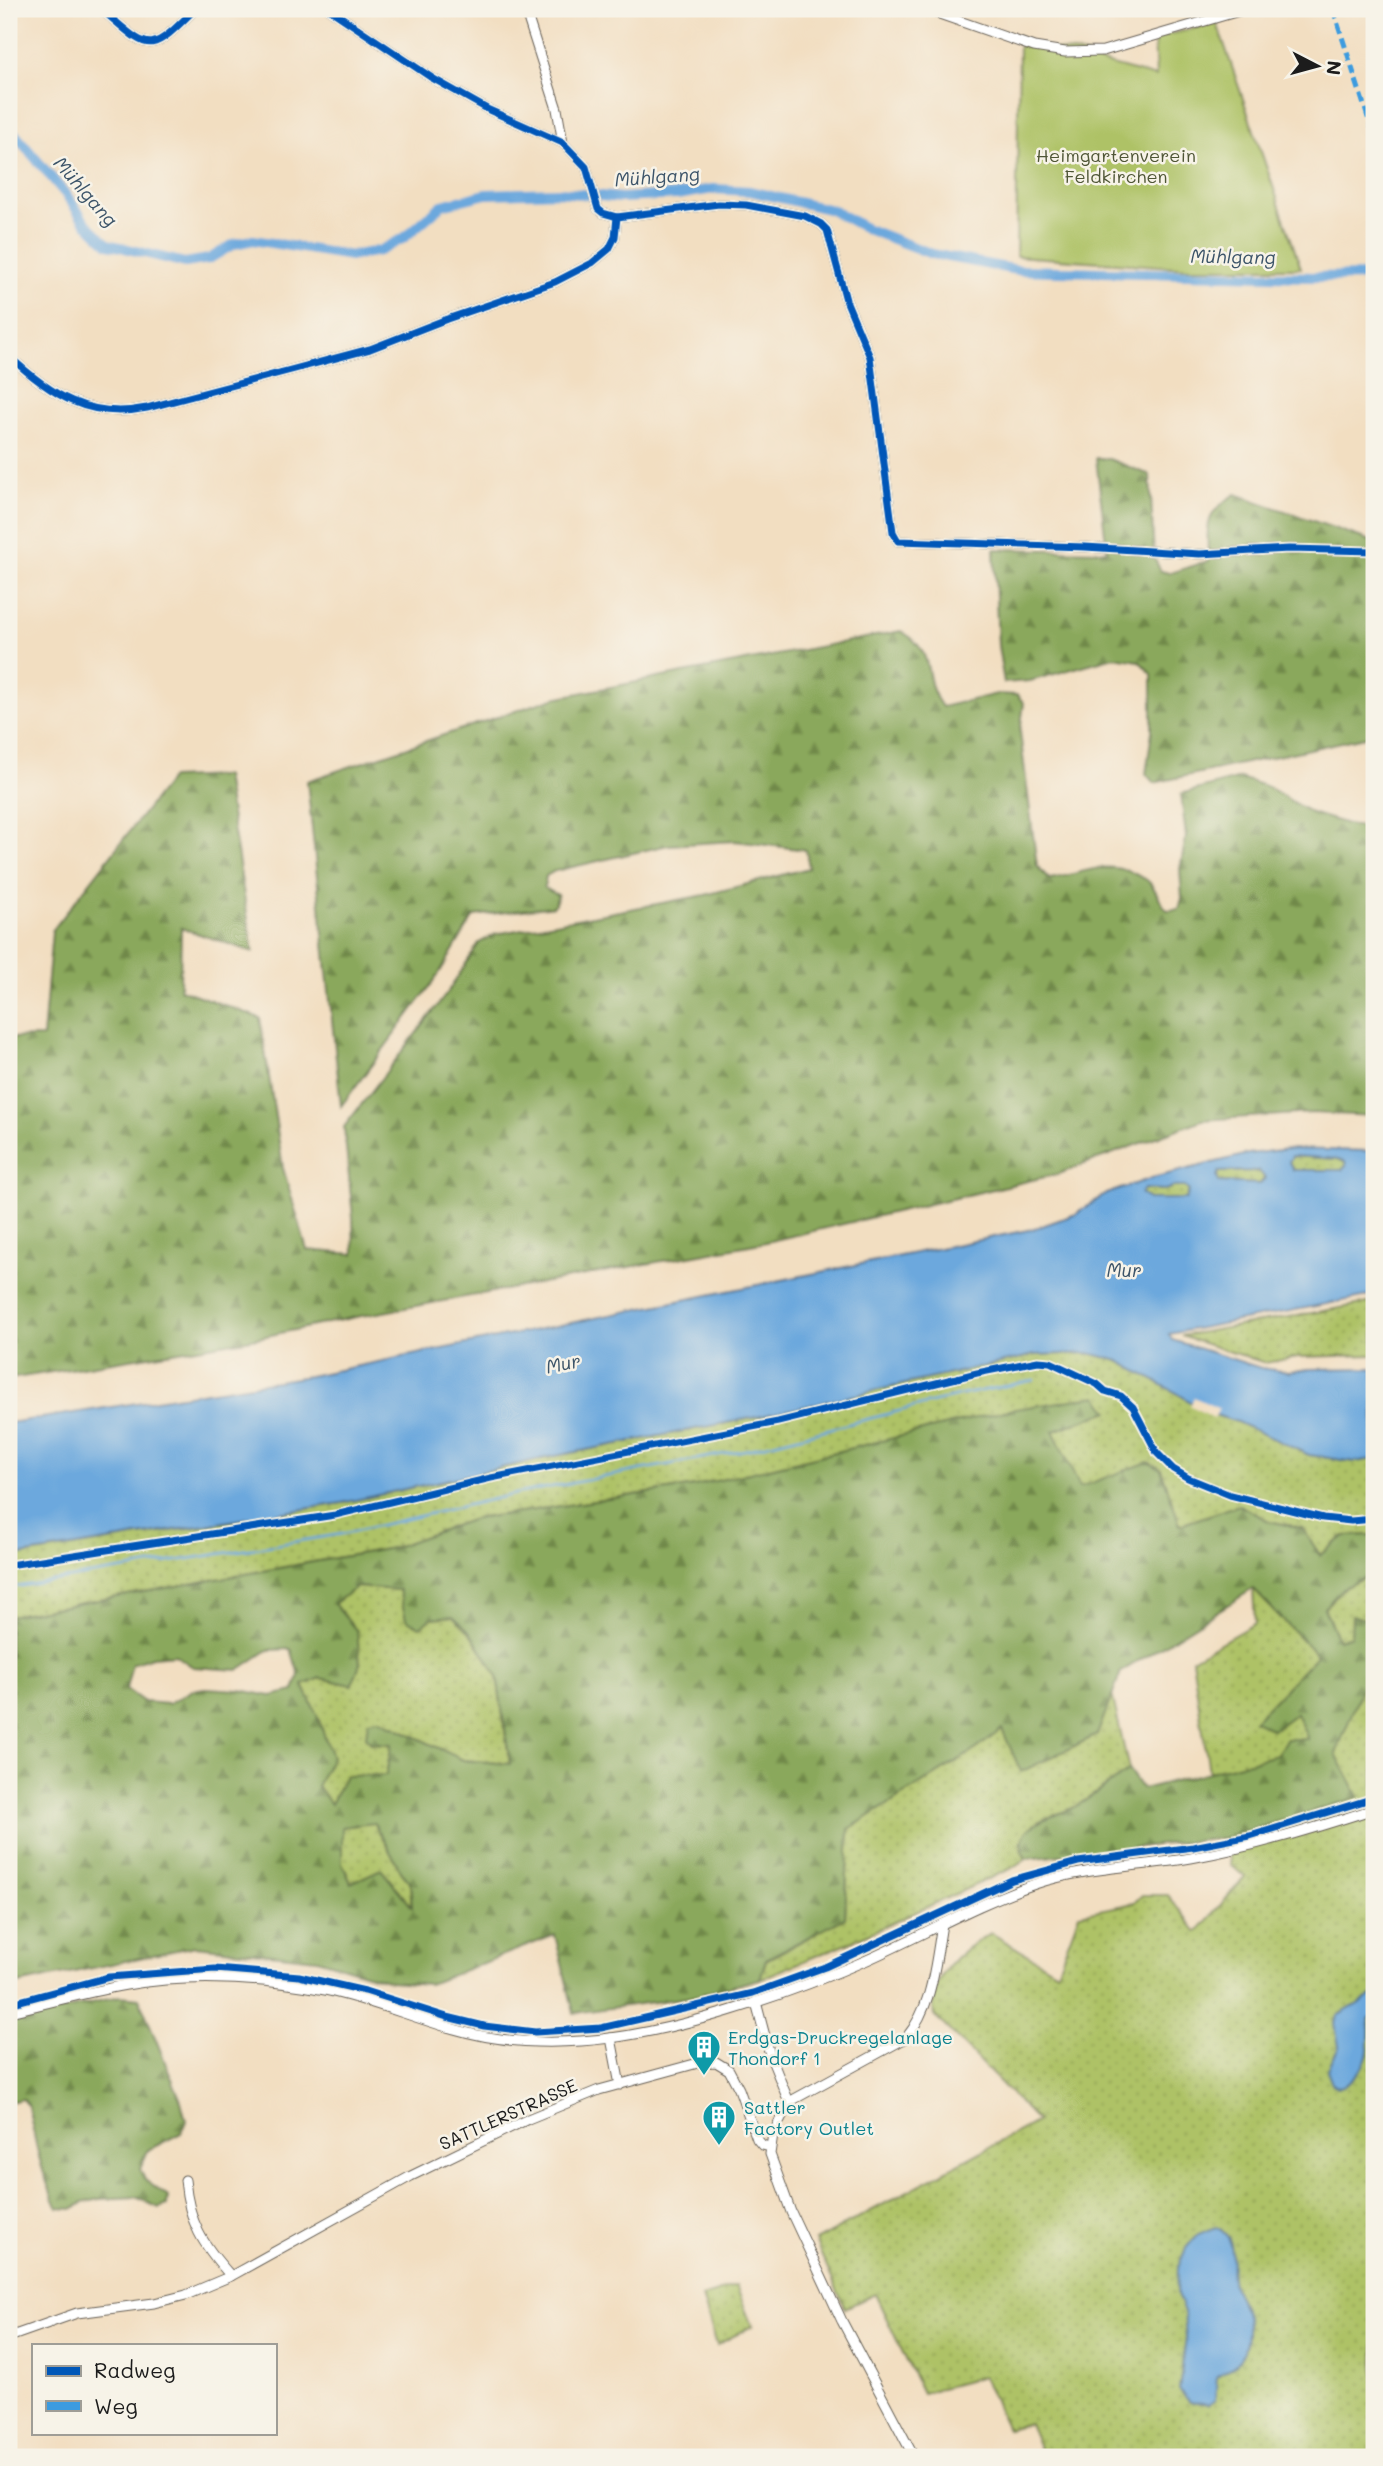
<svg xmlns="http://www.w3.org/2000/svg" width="1383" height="2466" font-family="Mali,sans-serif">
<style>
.grass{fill:url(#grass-dots);stroke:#656f41;stroke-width:2}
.forest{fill:url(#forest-firs);stroke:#53623c;stroke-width:2;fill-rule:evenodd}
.garden{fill:#aec266;stroke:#656f41;stroke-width:2}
.water{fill:#6ca8dd;stroke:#44627c;stroke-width:2;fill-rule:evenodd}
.pier{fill:#f2dec1}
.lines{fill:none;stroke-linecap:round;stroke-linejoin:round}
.stream{stroke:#6ca8dd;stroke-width:2.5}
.canal{stroke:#6ca8dd;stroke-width:10}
.minor-casing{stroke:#676056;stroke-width:11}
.minor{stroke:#fff;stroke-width:9}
.quiet{stroke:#3c9bdf;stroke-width:5;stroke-dasharray:10 5;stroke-linecap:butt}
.cycleway-casing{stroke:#f7f3e8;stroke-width:11}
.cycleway{stroke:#0057b8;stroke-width:7}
.labels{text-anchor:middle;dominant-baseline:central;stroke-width:5;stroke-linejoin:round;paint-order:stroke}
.park-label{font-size:18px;fill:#4f5636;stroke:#f7f3e8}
.culture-label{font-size:18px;fill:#0d838f;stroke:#f7f3e8;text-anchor:start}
.street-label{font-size:18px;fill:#1c1c1c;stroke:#f7f3e8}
.water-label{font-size:19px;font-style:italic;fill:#3c5469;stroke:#f7f3e8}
</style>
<defs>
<pattern id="grass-dots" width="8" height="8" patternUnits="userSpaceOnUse" patternTransform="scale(1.75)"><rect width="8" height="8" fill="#aec266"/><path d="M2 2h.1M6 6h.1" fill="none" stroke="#95a658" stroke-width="1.8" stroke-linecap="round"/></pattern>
<pattern id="forest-firs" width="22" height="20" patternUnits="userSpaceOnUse" patternTransform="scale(1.75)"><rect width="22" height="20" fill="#8aa85b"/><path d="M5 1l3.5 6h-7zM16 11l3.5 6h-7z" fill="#70884a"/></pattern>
</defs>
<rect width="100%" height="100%" fill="#f7f3e8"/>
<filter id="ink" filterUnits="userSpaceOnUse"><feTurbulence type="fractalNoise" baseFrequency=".0143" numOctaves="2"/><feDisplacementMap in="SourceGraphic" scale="14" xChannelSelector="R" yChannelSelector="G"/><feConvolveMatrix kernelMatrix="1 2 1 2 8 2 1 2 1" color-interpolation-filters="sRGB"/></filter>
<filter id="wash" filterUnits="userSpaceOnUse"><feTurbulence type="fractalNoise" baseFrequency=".00686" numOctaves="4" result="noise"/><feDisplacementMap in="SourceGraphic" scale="28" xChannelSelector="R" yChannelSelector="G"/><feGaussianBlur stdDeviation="1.57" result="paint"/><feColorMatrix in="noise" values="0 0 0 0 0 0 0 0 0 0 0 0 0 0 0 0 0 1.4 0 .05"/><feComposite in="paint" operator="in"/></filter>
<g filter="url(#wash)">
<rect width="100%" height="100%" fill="#f2dec1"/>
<g class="grass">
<path d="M1292,1156L1338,1159L1345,1162L1346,1166L1342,1170H1293L1289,1162Z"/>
<path d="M1259,1171L1265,1177L1260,1184L1219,1182L1217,1176L1219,1172Z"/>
<path d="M1173,1187H1185L1189,1191L1186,1200L1149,1199L1141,1193L1144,1189L1165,1190Z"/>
<path d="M1374,1302V1355L1298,1357L1265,1363L1181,1336Z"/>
<path d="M1089,1353L1119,1361L1177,1393L1206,1412L1237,1422L1309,1455L1355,1462L1374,1459V1535L1345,1536L1320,1555L1302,1528L1269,1521L1239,1505L1180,1525L1161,1469L1080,1488L1053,1431L1109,1411L695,1486L474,1519L392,1548L9,1616V1557L342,1503L550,1457L762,1416L1035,1355Z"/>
<path d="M1374,1573V1622L1353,1616L1351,1636L1338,1640L1324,1608L1343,1588Z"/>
<path d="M356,1587L399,1590L432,1618L453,1616L469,1631L497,1675L510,1764L463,1760L379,1719L371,1743L392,1744L386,1775L332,1805L317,1786L303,1685L320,1678L352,1684L360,1663L334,1603Z"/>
<path d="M1253,1589L1317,1655L1296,1713L1309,1739L1278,1755L1209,1772L1192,1659L1255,1623Z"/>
<path d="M1374,1676V2457H1043L1029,2423L1007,2429L983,2377L922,2393L875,2294L845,2308L815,2241L1038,2121L934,2015C928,1977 961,1949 991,1933L1057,1972L1079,1914L1134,1903L1142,1895H1168L1197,1932L1245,1877L1231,1865L1224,1838L1359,1797L1335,1754L1364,1682Z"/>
<path d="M1112,1694L1129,1770L1076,1807L1039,1821L1021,1849L1026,1859L1010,1869L857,1939L760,1979L766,1960L845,1918L849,1829L978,1748L1002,1728L1022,1771L1097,1735Z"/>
<path d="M374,1822L402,1873L410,1882L412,1908L398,1892L351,1883L342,1863V1827Z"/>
<path d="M736,2286L752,2326L717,2345L702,2297Z"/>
</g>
<g class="forest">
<path d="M1096,458L1109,459L1150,475L1154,558L1161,571L1170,573L1208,561C1208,526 1202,514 1236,494L1374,542V735L1154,783L1146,774L1152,731V674L1139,661L1114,657L1030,681L1004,683L998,646L994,549L1107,551Z"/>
<path d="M901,631C939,653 920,678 942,707L997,694L1017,695L1024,703L1020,732L1037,866L1049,879C1079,876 1104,858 1135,874C1139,876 1146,878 1149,882C1157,890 1159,901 1167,910L1179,909L1182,898L1180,869L1186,837L1181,794L1240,778L1268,787L1311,813L1354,826H1374V1116L1312,1113L1202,1120L1058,1174L766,1242L356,1317L252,1339L9,1379V1038L43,1037L52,931L171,778L225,776L253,952L181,928L180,989L260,1018L283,1168L307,1250L354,1254L353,1218L344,1127L448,992L479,943L496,934L705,895L809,868L806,850L735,841L668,845L555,871L546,876L544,888L558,895L554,906L474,916L437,977L341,1106L307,781L554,698Z"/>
<path d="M1097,1396L1109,1411L1053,1431L1080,1487L1148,1462L1161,1469L1180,1525L1239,1505L1269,1521L1302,1528L1320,1555L1345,1536L1374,1535V1573L1343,1588L1324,1608L1338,1640L1351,1636L1352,1615L1374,1622V1676L1364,1682L1336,1754L1359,1797L1224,1838L1026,1859C1007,1822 1057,1818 1078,1805C1096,1794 1112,1782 1129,1770L1142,1789L1277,1755L1286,1739H1308L1296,1713L1273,1730L1254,1721L1317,1655L1253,1589L1121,1672L1097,1735L1021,1772L1002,1729L978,1748L849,1829L845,1918L766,1959L760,1979L691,1997L574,2013L555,1935L429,1984L390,1981L317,1959L195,1946L9,1986V1616L392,1548L474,1519L695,1486L1009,1410ZM356,1587L399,1590L406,1619L420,1627L432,1618L453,1616L469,1631L497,1675L510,1764L463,1760L379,1719L368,1721L366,1737L371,1743L392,1744L386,1775L345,1776L331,1804L317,1786L332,1757L317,1715L303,1685L320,1678L352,1685L360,1663L357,1631L334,1604ZM291,1649L299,1675L294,1691L271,1696L240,1690L205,1688L193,1690L168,1704L144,1702L126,1689L132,1664L152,1657L175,1655L193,1667L238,1670L268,1650ZM374,1823L402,1873L410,1882L412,1907L381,1869L351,1883L342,1863V1827Z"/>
<path d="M120,1996L139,1998L181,2101L186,2121L181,2133L148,2150L140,2169L145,2180L168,2197L167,2205L159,2208L136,2197L100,2199L83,2203L72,2209L58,2208C41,2175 35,2141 28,2105L23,2099L9,2102V2023Z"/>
</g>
<path class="garden" d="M1217,23L1301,268H1188L1016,256L1019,45L1092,55L1093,60L1156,77L1154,38Z"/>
<g class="water">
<path d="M1288,1149L1374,1151V1295L1169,1334L1172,1340L1261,1368L1288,1372L1308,1369L1374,1368V1459L1355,1462L1309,1455L1237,1422L1206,1412L1177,1393L1119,1361L1089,1353L1035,1355L762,1416L550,1457L342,1503L9,1557V1423L309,1376L1033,1229L1076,1214L1106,1194L1152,1178L1248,1154ZM1292,1156L1338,1159L1345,1162L1346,1166L1342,1170H1293L1289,1162ZM1259,1171L1265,1178L1260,1184L1219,1182L1217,1176L1219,1172ZM1173,1187H1185L1189,1191L1186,1199H1149L1141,1194L1144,1189L1165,1190Z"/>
<path d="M1372,1996L1374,1997V2013L1369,2019C1370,2028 1369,2052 1366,2060C1362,2070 1349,2087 1338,2087L1332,2084L1327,2071L1339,2047L1335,2023L1337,2016Z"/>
<path d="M1216,2227C1242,2240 1227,2264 1233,2285C1235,2294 1241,2301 1244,2309C1249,2324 1248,2337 1244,2352C1241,2365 1227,2369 1217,2377L1215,2400L1208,2405L1190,2402L1179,2390L1186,2338L1184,2312L1177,2294L1178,2267L1186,2248L1198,2234Z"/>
</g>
<path class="pier" d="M1194,1397L1219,1409L1214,1418L1190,1406Z"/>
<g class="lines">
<path class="stream" d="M9,1588L342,1534L520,1493L750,1449L962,1395L1034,1380"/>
<path class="canal" d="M9,127L67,196L86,223L108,244L185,263L209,259L234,244L253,240L351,256L379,251L404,238L442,205L486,194L560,192L621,198L677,195L713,189L750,191L832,210L867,229L932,254L1017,270L1313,277L1374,276"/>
</g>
</g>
<g filter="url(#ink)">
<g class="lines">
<defs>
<g id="minor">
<path d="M101,9C151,51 147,57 195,9"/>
<path d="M329,9L432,78L489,110L563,143L586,167L598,209L603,213L617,217L719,204L746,205L805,216L821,224L827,230L846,300L870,357L893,532L898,541L1085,547L1200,554L1289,549L1374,551"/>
<path d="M525,9L557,109L563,143"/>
<path d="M925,9L1034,47L1065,52L1103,51L1246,9"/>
<path d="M9,356C50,394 88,420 147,408L370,349L447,319L555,282L592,263L609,249L615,237L617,217"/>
<path d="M756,2002L770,2055L789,2102"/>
<path d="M9,2012C48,2003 87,1992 126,1985C191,1974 260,1978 325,1990C369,1999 411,2017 454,2029C494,2041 539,2044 581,2041C670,2035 784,1996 867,1960C923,1935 976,1904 1035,1884C1087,1867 1142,1867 1196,1857C1257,1846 1315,1828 1374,1809"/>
<path d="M611,2038L620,2085"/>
<path d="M185,2180C189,2223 202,2244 231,2276"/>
<path d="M9,2337L77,2313L154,2303L186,2295L231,2276L411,2176L528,2119L599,2090L698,2063L716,2062L729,2070L739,2089L757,2139L762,2145L770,2147"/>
<path d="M914,2457L842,2321L791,2212L770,2154L773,2134L789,2102L906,2038C933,2005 935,1965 942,1924"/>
</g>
</defs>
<use href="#minor" class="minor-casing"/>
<use href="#minor" class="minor"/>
<path class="quiet" d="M1333,9L1374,136"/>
<defs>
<g id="cycleway">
<path d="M101,9C151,51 147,57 195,9"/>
<path d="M329,9L432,78L489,110L563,143L586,167L598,209L603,213L617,217L719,204L746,205L805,216L821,224L827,230L846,300L870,357L893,532L898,541L1085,547L1200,554L1289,549L1374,551"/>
<path d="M9,356C50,394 88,420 147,408L370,349L447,319L555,282L592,263L609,249L615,237L617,217"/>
<path d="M9,1565L335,1515L491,1478L778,1422L977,1373L1038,1361L1050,1362L1097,1384L1105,1391L1121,1396L1133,1407L1157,1453L1173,1469L1188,1478L1230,1495L1323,1518L1351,1521L1374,1519"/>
<path d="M9,2004L109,1977L215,1969L299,1976L365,1991L447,2017L484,2026L535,2032L601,2028L753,1993L825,1967L1012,1880L1078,1862L1193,1847L1250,1836L1374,1798"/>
</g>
</defs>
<use href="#cycleway" class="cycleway-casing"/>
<use href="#cycleway" class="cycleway"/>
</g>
</g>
<defs>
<symbol id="building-pin" viewBox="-11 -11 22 30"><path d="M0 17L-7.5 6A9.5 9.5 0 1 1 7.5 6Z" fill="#0f9aa8" stroke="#f7f3e8"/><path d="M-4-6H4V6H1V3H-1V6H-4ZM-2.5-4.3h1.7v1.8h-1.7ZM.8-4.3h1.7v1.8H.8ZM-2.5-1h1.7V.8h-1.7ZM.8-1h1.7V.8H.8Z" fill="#fff"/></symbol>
</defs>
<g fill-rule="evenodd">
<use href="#building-pin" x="685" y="2028" width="38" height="52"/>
<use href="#building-pin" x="700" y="2098" width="38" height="52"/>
</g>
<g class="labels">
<g class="park-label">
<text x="1116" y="155">Heimgartenverein<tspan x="1116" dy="21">Feldkirchen</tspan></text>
</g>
<g class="culture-label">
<text x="728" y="2037">Erdgas-Druckregelanlage<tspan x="728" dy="21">Thondorf 1</tspan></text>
<text x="744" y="2107">Sattler<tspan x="744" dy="21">Factory Outlet</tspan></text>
</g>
<g class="street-label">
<text transform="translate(508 2114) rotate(-24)">SATTLERSTRASSE</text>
</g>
<g class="water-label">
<text transform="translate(657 176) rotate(-4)">Mühlgang</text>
<text transform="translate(86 191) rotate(49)">Mühlgang</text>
<text transform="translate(1233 256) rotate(1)">Mühlgang</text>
<text x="1124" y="1269">Mur</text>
<text transform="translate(563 1363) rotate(-11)">Mur</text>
</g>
</g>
<rect width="1383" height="2466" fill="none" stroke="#f7f3e8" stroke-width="35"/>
<rect x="32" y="2344" width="245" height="91" fill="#f7f3e8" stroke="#9f9d96" stroke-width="2"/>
<rect x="46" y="2366" width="35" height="10" fill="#0057b8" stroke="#9f9d96" stroke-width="2"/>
<text x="94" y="2378" font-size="21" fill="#1c1c1c">Radweg</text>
<rect x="46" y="2401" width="35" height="10" fill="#3c9bdf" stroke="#9f9d96" stroke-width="2"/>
<text x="94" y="2414" font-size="21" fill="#1c1c1c">Weg</text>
<g transform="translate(1317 66) rotate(96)" stroke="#f7f3e8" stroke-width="5" paint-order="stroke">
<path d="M0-5L12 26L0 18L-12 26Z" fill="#1c1c1c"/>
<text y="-10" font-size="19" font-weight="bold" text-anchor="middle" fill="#1c1c1c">N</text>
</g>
</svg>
